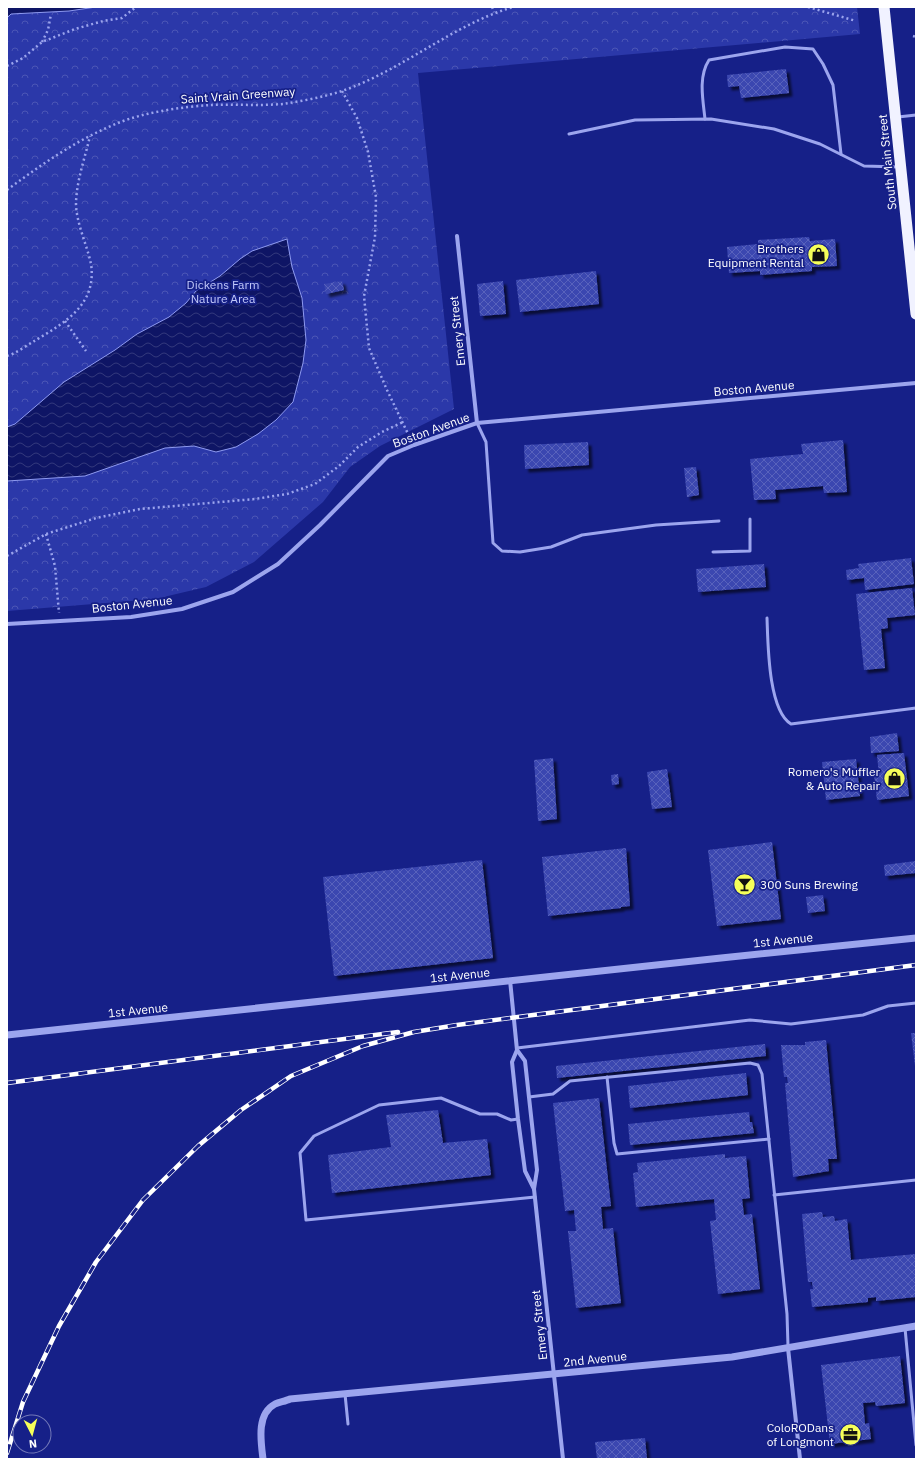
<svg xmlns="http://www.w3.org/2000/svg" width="923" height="1466" font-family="'IBM Plex Sans',sans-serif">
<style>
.park{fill:url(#park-crowns)}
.water{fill:url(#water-waves);stroke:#8e9af1}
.building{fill:url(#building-cross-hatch);filter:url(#shadow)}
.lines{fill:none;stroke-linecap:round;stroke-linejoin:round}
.path{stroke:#9ca5ee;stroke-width:2.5;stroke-dasharray:2 3;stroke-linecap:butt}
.service{stroke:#9ca5ee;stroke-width:3}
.minor{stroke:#9ca5ee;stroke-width:4}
.tertiary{stroke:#9ca5ee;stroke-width:7}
.trunk{stroke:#f1f2ff;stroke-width:11}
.rail-casing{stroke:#fff;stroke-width:4.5}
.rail{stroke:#162088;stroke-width:3;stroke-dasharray:9;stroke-linecap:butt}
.labels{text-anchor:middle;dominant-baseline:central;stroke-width:3.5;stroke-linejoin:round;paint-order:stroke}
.street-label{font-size:12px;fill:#fff;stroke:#162088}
.poi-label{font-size:12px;fill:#fff;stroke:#162088;text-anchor:end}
.park-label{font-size:12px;fill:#c2c8fa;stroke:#162088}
</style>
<defs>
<pattern id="park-crowns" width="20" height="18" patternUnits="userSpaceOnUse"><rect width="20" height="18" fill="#2b38a9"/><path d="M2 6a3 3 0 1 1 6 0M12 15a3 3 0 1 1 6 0" fill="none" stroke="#4b56b6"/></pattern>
<pattern id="water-waves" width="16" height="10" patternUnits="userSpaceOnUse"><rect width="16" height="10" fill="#0e1565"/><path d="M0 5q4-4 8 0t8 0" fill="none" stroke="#32387c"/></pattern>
<pattern id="building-cross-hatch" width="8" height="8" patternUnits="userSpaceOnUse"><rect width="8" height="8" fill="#3a46b0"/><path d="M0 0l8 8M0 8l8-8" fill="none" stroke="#5862bc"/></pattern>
<filter id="shadow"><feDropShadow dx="3.5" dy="3.5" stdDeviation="1" flood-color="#0009"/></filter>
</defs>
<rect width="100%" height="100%" fill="#162088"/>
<path class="park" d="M7,7H857L860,34L418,73L454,409L380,446L350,467L323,502L254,562L206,587L155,599L7,611Z"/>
<g class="water">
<path d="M7,7H96L69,11L11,14L7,18Z"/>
<path d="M287,239L292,267L302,298L306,340L303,363L293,402L276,420L258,434L236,447L216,452L194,446L165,448L85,476L7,481V427L15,424L64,382L115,350L137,334L169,317L186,303L196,291L220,276L240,259L252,251Z"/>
</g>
<g class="building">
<path d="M786,69L789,93L741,98L739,86L728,87L727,75Z"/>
<path d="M809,237L810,241L835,239L837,266L812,267V271L760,275V271L729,273L727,247L758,244V240Z"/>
<path d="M596,271L599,304L520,312L516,280Z"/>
<path d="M342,281L344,290L326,294L324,284Z"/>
<path d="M503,281L506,314L480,316L477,284Z"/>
<path d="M843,440L847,492L824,493L823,486L775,490L776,499L754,500L750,459L803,454L801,444Z"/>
<path d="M588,442L589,465L525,469L524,445Z"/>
<path d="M696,467L699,495L687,497L684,468Z"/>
<path d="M911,558L914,584L865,590L864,578L847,580L846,570L859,568L858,564Z"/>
<path d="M764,564L766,587L698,592L696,569Z"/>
<path d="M912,588L915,615L887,618L888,628L881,629L885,668L864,670L856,594Z"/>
<path d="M897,733L899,751L871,753L870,737Z"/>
<path d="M904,753L909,796L877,800L874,775H879L877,755Z"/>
<path d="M553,758L557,819L538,821L534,760Z"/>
<path d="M856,759L860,796L826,800L822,762Z"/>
<path d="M667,769L672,807L652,809L647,772Z"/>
<path d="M618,774L619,784L612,785L611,775Z"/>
<path d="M772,842L781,919L717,926L708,850Z"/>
<path d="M626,848L630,906L621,907V908L548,916L542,857Z"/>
<path d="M482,860L493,958L334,976L323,877Z"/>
<path d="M916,861V873L885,876L884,865Z"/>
<path d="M823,895L825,911L808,913L806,897Z"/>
<path d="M911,1033H916V1066H915Z"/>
<path d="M826,1040L837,1159H828L829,1171L793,1177L785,1083H788L787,1077H784L781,1045H805V1042Z"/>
<path d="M765,1044L766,1056L557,1078L556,1066Z"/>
<path d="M746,1073L748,1095L630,1108L628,1086Z"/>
<path d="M599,1098L611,1206L601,1207L603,1229L613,1228L621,1303L576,1308L568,1231H576L574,1210L565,1211L553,1103Z"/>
<path d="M438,1110L443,1143L487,1139L491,1175L332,1193L328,1155L391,1147L386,1115Z"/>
<path d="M749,1112L750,1122H752L754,1133L630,1145L628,1124Z"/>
<path d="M725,1154V1158L746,1156L750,1198L742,1199L744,1215L752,1214L760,1289L718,1294L710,1221L716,1220L714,1199L636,1207L633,1173L638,1172L637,1163Z"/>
<path d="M822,1212L823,1217L834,1216L835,1221L847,1219L851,1260L916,1254V1297L876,1301V1297L868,1298V1302L812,1307L810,1289H813L812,1282H808L802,1214Z"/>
<path d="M900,1356L905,1403L876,1406L875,1402L863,1403L865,1424L869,1423L871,1439L830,1444L821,1365Z"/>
<path d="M645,1438L647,1459H597L595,1442Z"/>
</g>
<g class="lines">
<g class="path">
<path d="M492,7L494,12"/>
<path d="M808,7L856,21"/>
<path d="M913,36L916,37"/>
<path d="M42,42L48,30L51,14"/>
<path d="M7,66L23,58L42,42L75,29L103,21L122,18L136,7"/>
<path d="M342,91L357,118L368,152L376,197L375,237L364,296L369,348L387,390L410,438"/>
<path d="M7,190C42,164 78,139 118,123C145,112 182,107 210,105C234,104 259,106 283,104C302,101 324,97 342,91C403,70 452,25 513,7"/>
<path d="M65,321L86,351"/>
<path d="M7,356C17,353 27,345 36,340C66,322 97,304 91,264C87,245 77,225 76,205C76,182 85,158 90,136"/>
<path d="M46,534L55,566L59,613"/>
<path d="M7,556L46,534L96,518L140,509L255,499L287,494L315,484L339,466L358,447L382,432L403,422"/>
</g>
<g class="service">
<path d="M898,117L916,115"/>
<path d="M705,119C703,100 698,77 709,60L785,47L813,49L823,64L833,85L841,154"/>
<path d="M569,134L635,120L711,119L774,129L820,144L864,166L899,167"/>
<path d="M477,423L486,442L493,543L502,551L520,552L551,547L582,535L656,525L719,521"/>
<path d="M713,552L750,551V519"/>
<path d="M767,618C768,643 768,710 791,724L916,708"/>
<path d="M517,1048L750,1020L791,1024L863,1015L888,1006L916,1003"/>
<path d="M607,1077L614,1143L617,1154L769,1139"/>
<path d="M529,1097L553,1094L570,1081L750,1063L758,1065L762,1074L787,1314L788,1346"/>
<path d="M518,1119L511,1120L497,1114H480L441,1098L379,1105L314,1136L300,1153L306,1220L535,1197"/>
<path d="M774,1195L916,1180"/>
<path d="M905,1328L916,1445"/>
<path d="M345,1394L348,1424"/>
</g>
<g class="minor">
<path d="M457,236L477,423"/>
<path d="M7,624L131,617L182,609L233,592L278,564L320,525L388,456L414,445L477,423L916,383"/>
<path d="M510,980L517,1050L512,1062L518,1119L525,1171L534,1189"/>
<path d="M517,1050L525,1061L537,1170L534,1189L563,1459"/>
<path d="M788,1348L800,1459"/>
</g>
<g class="tertiary">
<path d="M7,1035L721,958L916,938"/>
<path d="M263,1459C261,1442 256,1414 275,1404C280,1402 286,1401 290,1399L732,1357L916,1326"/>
</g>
<path class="trunk" d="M884,7L916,314"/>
<defs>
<g id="rail">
<path d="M7,1083L398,1032"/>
<path d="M7,1453L23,1402L59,1326L96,1262L143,1200L198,1146L241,1110L291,1076L363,1046L414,1032L457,1025L916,965"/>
</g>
</defs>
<use href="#rail" class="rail-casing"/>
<use href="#rail" class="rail"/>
</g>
<defs>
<symbol id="shop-disc" viewBox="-11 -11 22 22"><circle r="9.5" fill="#f6ff59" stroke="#162088"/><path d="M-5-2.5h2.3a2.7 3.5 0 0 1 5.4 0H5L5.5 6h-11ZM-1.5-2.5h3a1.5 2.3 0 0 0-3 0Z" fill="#111"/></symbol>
<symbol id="bar-disc" viewBox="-11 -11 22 22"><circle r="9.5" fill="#f6ff59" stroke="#162088"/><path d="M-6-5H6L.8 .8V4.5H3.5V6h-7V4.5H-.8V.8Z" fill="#111"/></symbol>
<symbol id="office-disc" viewBox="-11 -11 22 22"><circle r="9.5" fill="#f6ff59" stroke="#162088"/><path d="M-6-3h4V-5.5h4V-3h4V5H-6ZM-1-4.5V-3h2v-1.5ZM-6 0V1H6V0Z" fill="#111"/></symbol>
</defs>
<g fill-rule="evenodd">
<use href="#shop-disc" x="806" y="242" width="25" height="25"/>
<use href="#shop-disc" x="882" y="766" width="25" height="25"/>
<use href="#bar-disc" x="732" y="872" width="25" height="25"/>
<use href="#office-disc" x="838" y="1422" width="25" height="25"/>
</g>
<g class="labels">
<g class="street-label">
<text transform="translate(238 95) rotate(-4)">Saint Vrain Greenway</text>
<text transform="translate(887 162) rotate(-96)">South Main Street</text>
<text transform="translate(457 331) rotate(-96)">Emery Street</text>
<text transform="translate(754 388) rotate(-5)">Boston Avenue</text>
<text transform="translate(431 430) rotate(-20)">Boston Avenue</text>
<text transform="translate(132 604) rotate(-6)">Boston Avenue</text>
<text transform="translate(783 940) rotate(-6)">1st Avenue</text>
<text transform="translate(460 975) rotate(-6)">1st Avenue</text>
<text transform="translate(138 1010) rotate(-6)">1st Avenue</text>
<text transform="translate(539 1325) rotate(-96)">Emery Street</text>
<text transform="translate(595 1359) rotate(-6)">2nd Avenue</text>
</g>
<g class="poi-label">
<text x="804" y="248">Brothers<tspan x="804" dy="14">Equipment Rental</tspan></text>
<text x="880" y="771">Romero's Muffler<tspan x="880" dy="14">&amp; Auto Repair</tspan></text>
<text x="760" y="884" text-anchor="start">300 Suns Brewing</text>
<text x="834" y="1427">ColoRODans<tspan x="834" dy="14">of Longmont</tspan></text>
</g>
<g class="park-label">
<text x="223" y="284">Dickens Farm<tspan x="223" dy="14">Nature Area</tspan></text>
</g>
</g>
<rect width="923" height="1466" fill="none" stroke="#ffffff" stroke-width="16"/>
<g transform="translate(32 1434) rotate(174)"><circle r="19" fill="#162088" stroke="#7379b8"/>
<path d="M0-3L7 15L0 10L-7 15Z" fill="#f6ff59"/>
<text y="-6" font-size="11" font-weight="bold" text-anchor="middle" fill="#ffffff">N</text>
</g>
</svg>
